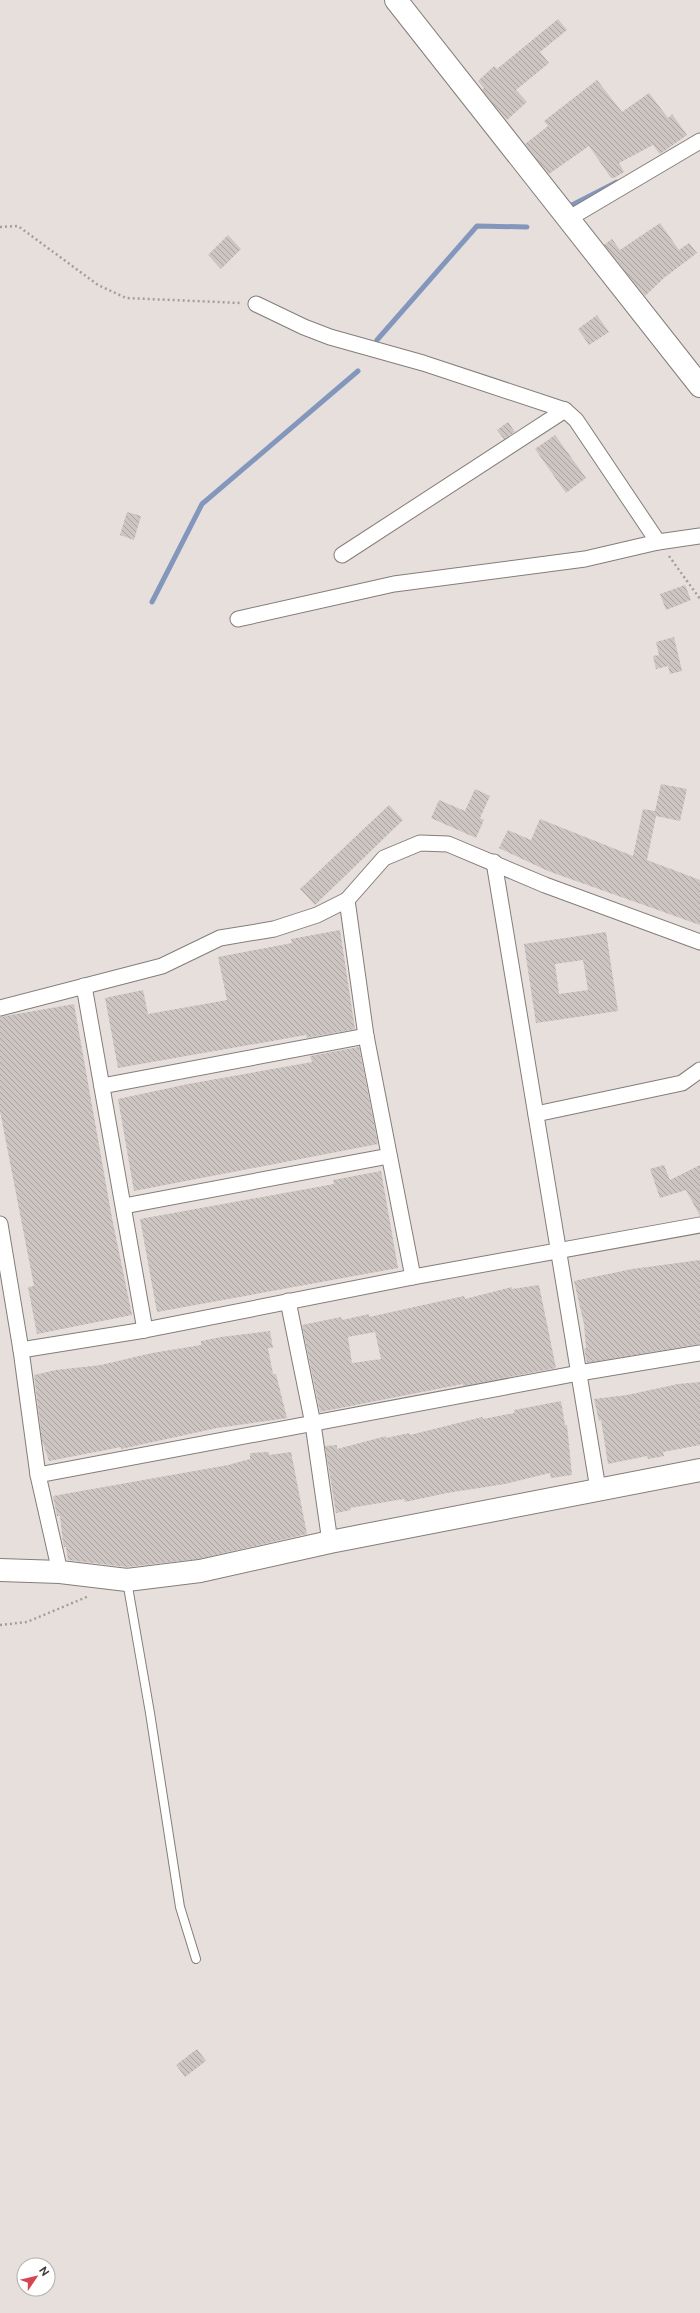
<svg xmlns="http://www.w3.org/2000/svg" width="700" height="2313" font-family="'Public Sans',sans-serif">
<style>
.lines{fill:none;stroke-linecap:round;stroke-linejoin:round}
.stream{stroke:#8397bd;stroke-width:5}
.building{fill:url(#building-back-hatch);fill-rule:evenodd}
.lane-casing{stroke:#847d7a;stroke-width:10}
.street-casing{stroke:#847d7a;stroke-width:17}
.secondary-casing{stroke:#847d7a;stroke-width:24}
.path{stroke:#a49e9b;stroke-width:2.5;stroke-dasharray:2 3;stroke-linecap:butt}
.lane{stroke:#fff;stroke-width:8}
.street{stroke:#fff;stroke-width:15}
.secondary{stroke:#fff;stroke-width:22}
</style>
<defs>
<pattern id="building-back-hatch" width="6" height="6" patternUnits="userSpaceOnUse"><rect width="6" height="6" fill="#cdc5c2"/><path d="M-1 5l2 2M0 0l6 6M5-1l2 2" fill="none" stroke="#a8a19f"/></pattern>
</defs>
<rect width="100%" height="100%" fill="#e7dfdb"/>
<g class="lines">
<g class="stream">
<path d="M568,207L617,182"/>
<path d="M377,340L477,226L527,227"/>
<path d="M152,602L202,504L358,371"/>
</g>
</g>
<g class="building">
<path d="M558,19L567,30L540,52L549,63L516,90L527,102L507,120L482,90L484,88L478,81L494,66L497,69Z"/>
<path d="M597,80L622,112L649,93L668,118L672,114L687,135L660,154L653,145L619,163L624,172L614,178H611L589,146L549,174L525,144L548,126L544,121Z"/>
<path d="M660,223L679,250L689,243L697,253L664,278L645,296L604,245L612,239L620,250Z"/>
<path d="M228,235L241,249L221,269L208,255Z"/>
<path d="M597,315L609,332L589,345L578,329Z"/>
<path d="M508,422L515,432L504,439L497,430Z"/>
<path d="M555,435L586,478L566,493L535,449Z"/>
<path d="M127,512L141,516L134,540L120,535Z"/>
<path d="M685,585L691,600L666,610L660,594Z"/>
<path d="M674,637L682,671L670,674L668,666L656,669L653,656L659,655L656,642Z"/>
<path d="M661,784L687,789L680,821L656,816L647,860L700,880V925L548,871L499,848L508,830L531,840L540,819L633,856L643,809L655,811Z"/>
<path d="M475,789L490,796L480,818L484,820L476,838L431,818L439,800L465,811Z"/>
<path d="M389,805L403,820L315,905L300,889Z"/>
<path d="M340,930L355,1029L307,1038L306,1035L118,1068L105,998L143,990L148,1014L227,1000L218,957L292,943L291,939Z"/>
<path d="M606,932L618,1011L536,1023L524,944ZM583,960L588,990L559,994L555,964Z"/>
<path d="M74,1004L112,1218L132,1315L37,1334L28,1287L34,1286L0,1111V1017Z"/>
<path d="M359,1047L378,1144L134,1191L118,1099L188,1084L312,1062L310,1056Z"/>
<path d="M664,1165L670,1180L700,1165V1216L686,1190L660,1198L650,1169Z"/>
<path d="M381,1171L398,1268L157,1312L140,1219L334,1184L333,1180Z"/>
<path d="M700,1260V1344L587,1363L584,1349L586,1348L584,1324L574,1281L632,1269Z"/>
<path d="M539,1285L556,1368L463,1386V1384L320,1412L302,1325L341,1317L342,1320L369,1314V1317L464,1296L465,1299L512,1287V1289ZM375,1332L381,1359L352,1363L348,1337Z"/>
<path d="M270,1331L273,1348H268L273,1374H276L287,1418L217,1428L121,1449V1447L49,1461L42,1440L34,1375L56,1370L101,1365L152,1353L201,1345V1341L221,1337Z"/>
<path d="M700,1382V1445L663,1452L664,1456L648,1459L647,1456L608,1464L601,1420L599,1421L594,1399L627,1395L678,1384Z"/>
<path d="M561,1401L565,1425H567L572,1475L551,1478L550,1473L505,1484L447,1493L405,1502L404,1499L350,1508L351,1510L336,1513L325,1446L337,1445V1449L386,1436V1438L409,1433L410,1435L482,1417L483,1419L514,1413V1410Z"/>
<path d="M269,1452V1455L291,1452L307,1534L198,1559L127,1567L68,1560L66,1547H64L63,1543L60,1516H57L53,1496L228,1465L250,1459V1453Z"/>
<path d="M197,2049L206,2061L185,2077L176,2065Z"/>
</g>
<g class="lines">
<defs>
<path id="lane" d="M127,1581L150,1713L180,1907L196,1959"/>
<g id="street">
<path d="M568,219L700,141"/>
<path d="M256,304L304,327L330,337L423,363L565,410"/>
<path d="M342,555L565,410L576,420L658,542"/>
<path d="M238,619L394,584L585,559L658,542L700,536"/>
<path d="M494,862L598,1489"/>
<path d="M347,900L366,1036L413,1277"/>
<path d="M84,986L145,1330"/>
<path d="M0,1008L162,966L220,938L274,929L317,915L347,900L384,858L420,843L448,844L545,885L700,942"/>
<path d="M102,1086L366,1036"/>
<path d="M536,1114L682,1083L700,1070"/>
<path d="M124,1206L389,1156"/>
<path d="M0,1224L21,1350L38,1475L60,1572"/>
<path d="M288,1301L313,1424L330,1542"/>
<path d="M21,1350L145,1330L413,1277L700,1225"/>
<path d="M38,1475L579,1373L700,1353"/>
</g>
<g id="secondary">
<path d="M396,0L700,386"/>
<path d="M0,1570L60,1572L127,1580L200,1571L330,1542L700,1470"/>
</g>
</defs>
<use href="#lane" class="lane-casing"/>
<use href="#street" class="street-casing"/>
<use href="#secondary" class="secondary-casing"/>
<g class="path">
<path d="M0,227L18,226L98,285L126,298L241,303"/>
<path d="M669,556L700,599"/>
<path d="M0,1625L27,1622L89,1596"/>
</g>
<use href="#lane" class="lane"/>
<use href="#street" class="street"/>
<use href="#secondary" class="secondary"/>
</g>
<g transform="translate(36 2277) rotate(55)"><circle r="19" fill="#ffffff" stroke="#b2b1b0"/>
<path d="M0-3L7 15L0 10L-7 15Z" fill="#d64652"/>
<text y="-6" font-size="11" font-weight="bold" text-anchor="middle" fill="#3e3b3a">N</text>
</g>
</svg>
